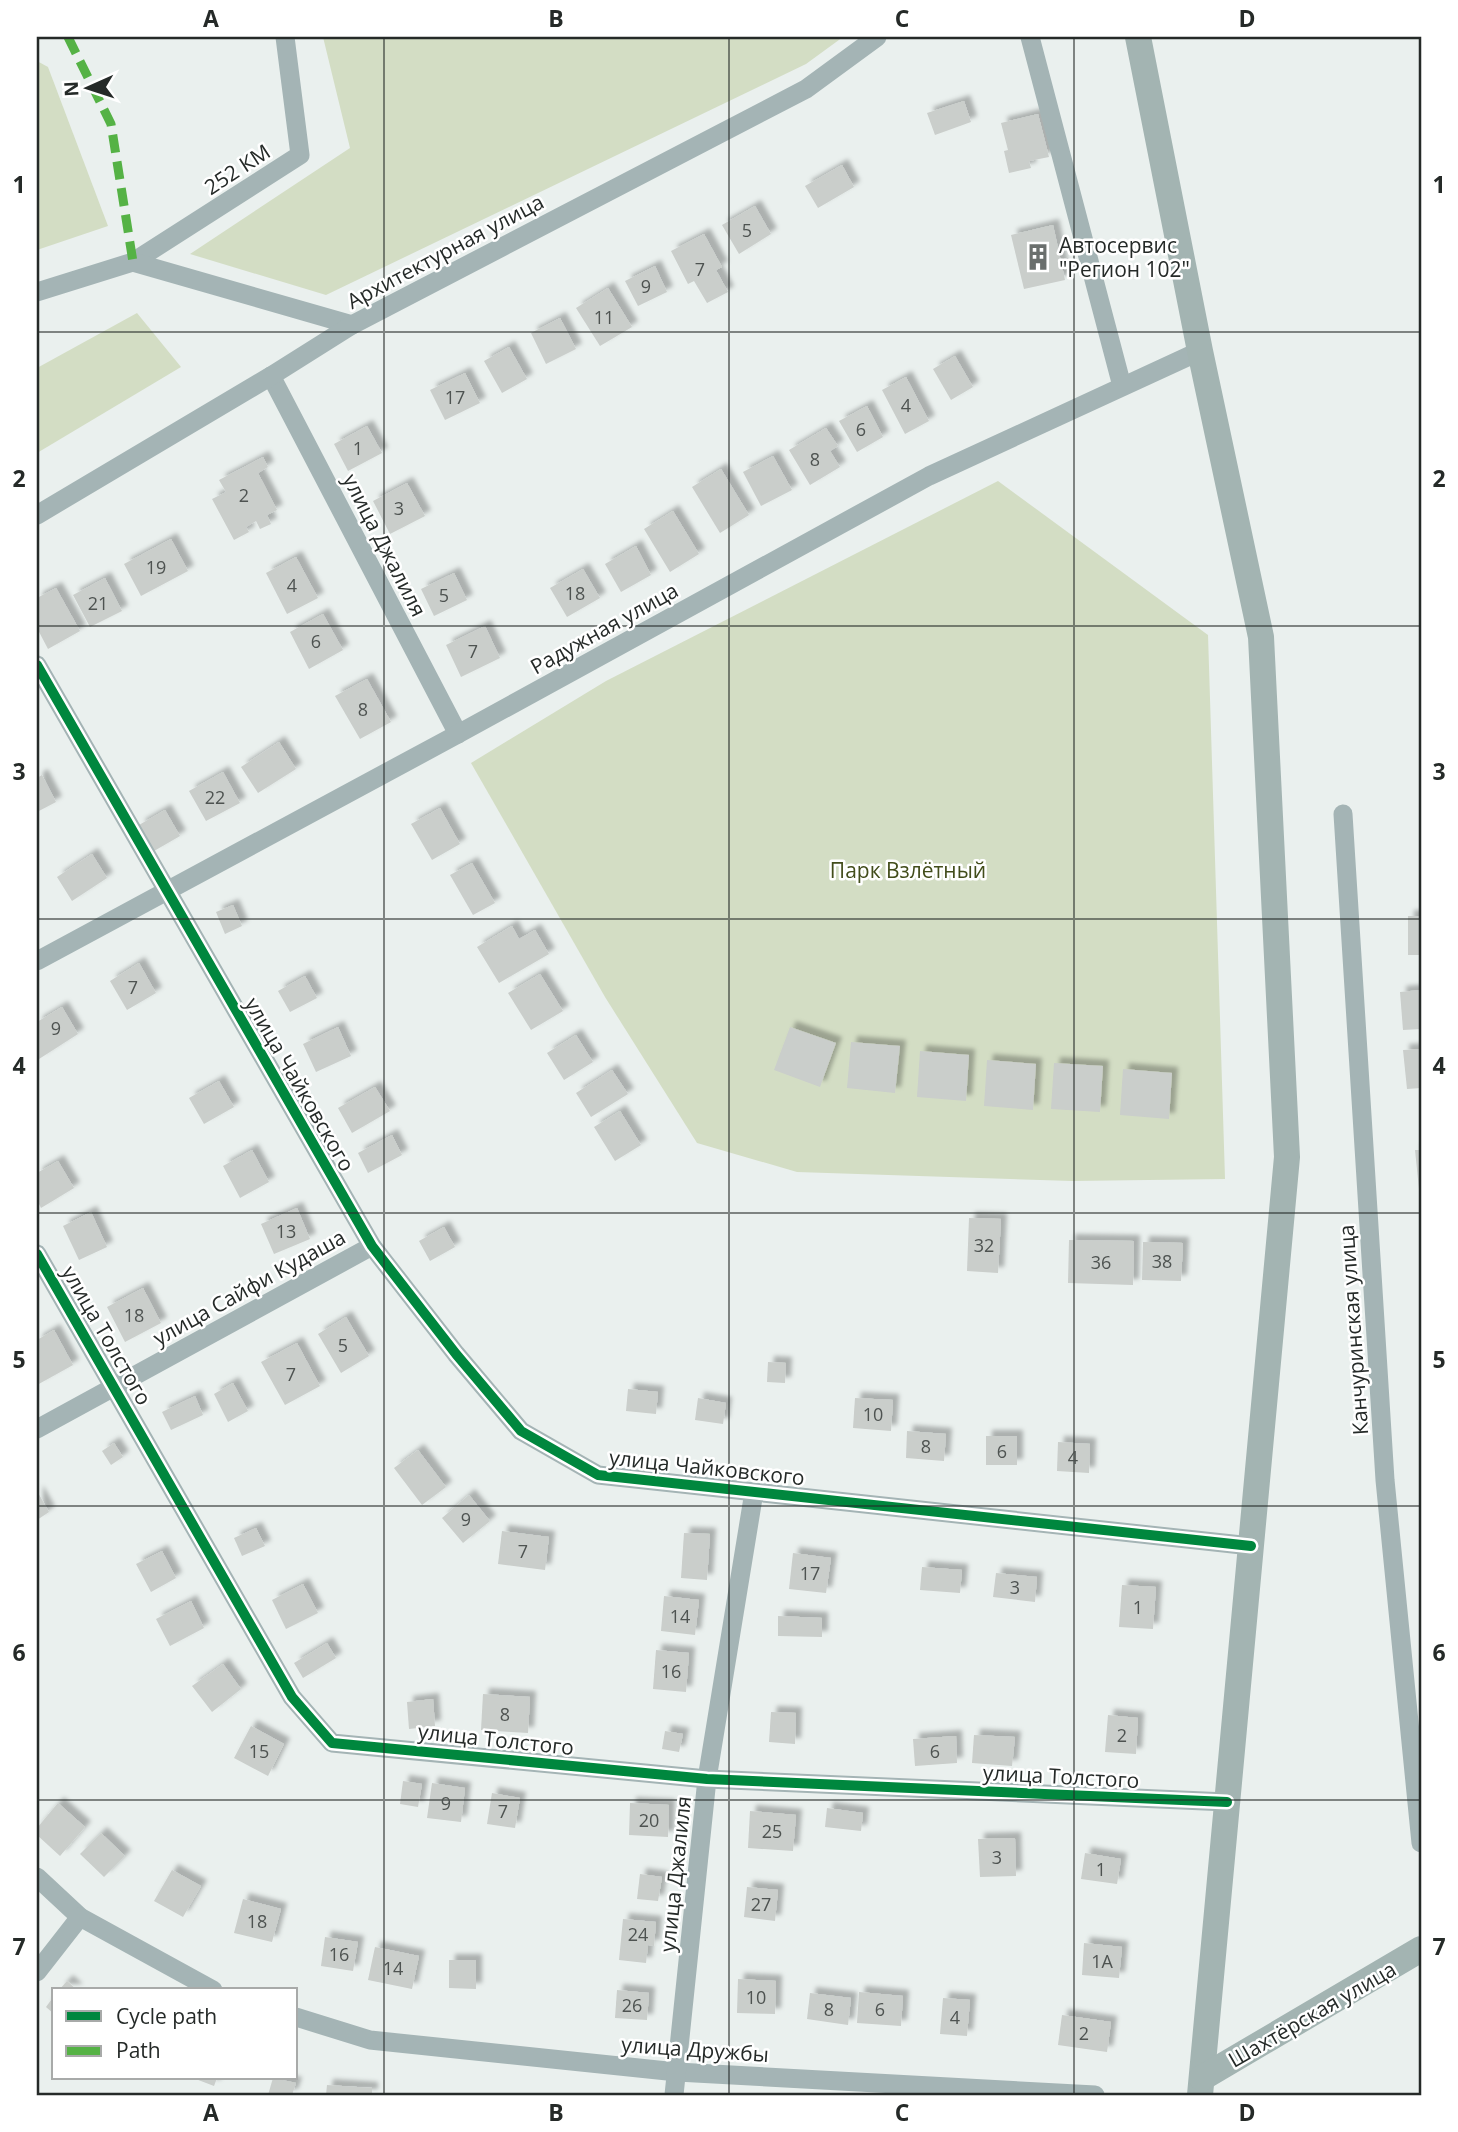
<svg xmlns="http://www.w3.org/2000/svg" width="1458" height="2132" font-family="'Open Sans',sans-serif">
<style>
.green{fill:#d3ddc4}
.building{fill:#cacecb;filter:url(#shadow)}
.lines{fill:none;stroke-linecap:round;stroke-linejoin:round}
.street{stroke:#a4b4b5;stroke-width:19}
.secondary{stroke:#a3b4b2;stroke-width:26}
.quiet{stroke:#55b245;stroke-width:9;stroke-dasharray:18 9;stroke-linecap:butt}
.cycleway-casing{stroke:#fff;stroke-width:15}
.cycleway{stroke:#00873e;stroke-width:10}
.grid{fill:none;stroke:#252a28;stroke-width:2;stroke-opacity:0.55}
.labels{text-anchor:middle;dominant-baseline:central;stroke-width:5;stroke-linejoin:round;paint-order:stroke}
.number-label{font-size:18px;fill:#4e5351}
.street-label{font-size:21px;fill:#252a28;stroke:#fff}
.poi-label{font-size:21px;fill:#252a28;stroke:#fff;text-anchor:start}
.park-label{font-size:21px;fill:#424d1b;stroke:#fff}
.neatline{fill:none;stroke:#252a28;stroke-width:2.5}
.grid-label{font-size:23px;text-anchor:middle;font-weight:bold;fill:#252a28}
</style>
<defs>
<filter id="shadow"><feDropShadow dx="6" dy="-6" stdDeviation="2" flood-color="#0004"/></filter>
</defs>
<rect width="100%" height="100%" fill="#eaf0ee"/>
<g class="green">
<path d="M323,37H843L806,64L326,295L190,254L350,148Z"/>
<path d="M37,61L48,67L108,226L37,250Z"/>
<path d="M137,313L181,367L37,453V368Z"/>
<path d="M998,481L1208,635L1225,1179L1072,1181L797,1172L697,1143L605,997L471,763L606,681Z"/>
</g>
<g class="building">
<path d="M964,101L971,122L935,135L927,113Z"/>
<path d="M1038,114L1049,157L1029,161L1031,168L1009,173L1004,151L1008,150L1001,123Z"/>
<path d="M842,165L854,187L818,208L805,186Z"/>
<path d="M755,206L771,234L739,254L722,225Z"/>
<path d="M1053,225L1065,280L1024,289L1011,235Z"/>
<path d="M704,234L722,267L716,270L728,292L707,303L694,281L688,284L671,251Z"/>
<path d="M655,266L667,292L638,306L625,281Z"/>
<path d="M608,288L632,327L600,346L576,308Z"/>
<path d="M560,318L576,349L546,364L531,333Z"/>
<path d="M509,347L527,379L502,393L484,361Z"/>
<path d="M955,356L973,387L951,400L933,369Z"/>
<path d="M465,373L480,403L445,420L430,390Z"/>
<path d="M906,377L929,421L905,434L882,390Z"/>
<path d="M867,406L883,437L857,452L839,421Z"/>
<path d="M367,426L382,453L348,471L334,444Z"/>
<path d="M826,428L838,446L830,451L840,467L810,485L789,450Z"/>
<path d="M773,456L792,490L761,506L743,472Z"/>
<path d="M263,457L268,467L258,473L277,510L267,515L271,524L260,529L256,521L246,527L249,532L234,540L212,499L226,492L219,480Z"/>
<path d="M721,469L749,515L720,533L692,487Z"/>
<path d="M407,483L425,516L390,534L373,501Z"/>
<path d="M673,511L699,554L670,572L644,529Z"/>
<path d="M171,539L188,571L141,596L124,564Z"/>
<path d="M636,546L651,575L621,592L605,564Z"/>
<path d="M296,557L318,598L287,614L266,573Z"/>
<path d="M583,569L600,598L567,617L550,588Z"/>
<path d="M454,573L467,600L434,616L421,589Z"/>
<path d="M105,578L122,611L90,627L73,595Z"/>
<path d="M56,588L80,631L48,649L37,628V598Z"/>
<path d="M323,614L343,650L309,669L290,632Z"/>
<path d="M485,626L500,658L461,677L446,645Z"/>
<path d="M367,679L391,722L360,739L335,696Z"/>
<path d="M279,742L296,769L258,793L241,767Z"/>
<path d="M223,772L240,803L206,821L189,791Z"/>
<path d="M42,775L56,802L37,812V778Z"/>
<path d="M440,808L460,844L432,860L411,824Z"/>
<path d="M165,810L180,836L154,851L139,825Z"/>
<path d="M92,854L107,878L72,901L57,877Z"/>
<path d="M472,863L495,903L473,915L450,875Z"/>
<path d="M233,905L242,926L225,934L216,912Z"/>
<rect x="1408" y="916" width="13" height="39"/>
<path d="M512,926L519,939L535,930L549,954L499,983L477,947Z"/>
<path d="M139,963L156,993L127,1010L110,981Z"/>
<path d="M540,974L563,1011L531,1030L508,993Z"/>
<path d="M305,976L317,998L290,1012L278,991Z"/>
<path d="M1421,990V1029L1403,1030L1400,992Z"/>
<path d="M62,1007L78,1034L39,1059L37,1055V1022Z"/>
<path d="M338,1027L351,1056L316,1072L303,1044Z"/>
<path d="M790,1027L836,1043L820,1087L774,1070Z"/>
<path d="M576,1035L593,1062L564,1080L547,1053Z"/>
<path d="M851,1042L900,1046L895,1093L847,1088Z"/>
<path d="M1421,1049V1088L1407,1089L1403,1050Z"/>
<path d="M920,1051L969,1055L966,1101L917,1097Z"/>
<path d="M987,1060L1036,1064L1033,1110L984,1106Z"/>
<path d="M1054,1063L1103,1066L1100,1112L1051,1109Z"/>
<path d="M1123,1069L1172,1073L1169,1119L1120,1115Z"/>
<path d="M612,1070L628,1094L591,1117L576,1093Z"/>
<path d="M219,1081L234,1107L204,1124L189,1098Z"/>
<path d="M375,1087L390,1111L352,1133L338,1108Z"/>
<path d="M620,1111L641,1145L615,1161L594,1127Z"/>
<path d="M392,1135L402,1155L368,1173L358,1153Z"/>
<path d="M252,1150L269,1182L240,1198L223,1166Z"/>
<path d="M1415,1150H1421V1189H1419Z"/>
<path d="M58,1161L74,1188L41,1208L37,1200V1173Z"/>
<path d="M297,1208L310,1239L274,1254L261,1224Z"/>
<path d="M91,1212L107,1247L79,1260L63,1226Z"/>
<path d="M969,1218L1001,1219L998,1273L967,1271Z"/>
<path d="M444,1227L455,1247L430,1261L419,1241Z"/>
<path d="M1069,1240L1134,1241L1133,1285L1068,1283Z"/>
<path d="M1143,1242L1183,1243L1181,1281L1142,1280Z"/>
<path d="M143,1288L161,1323L125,1342L107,1307Z"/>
<path d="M346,1317L369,1356L341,1373L318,1334Z"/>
<path d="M54,1330L73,1365L37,1385V1340Z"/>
<path d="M297,1343L320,1386L285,1405L261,1362Z"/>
<path d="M768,1362L786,1363L785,1383L767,1382Z"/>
<path d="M233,1383L248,1411L228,1422L214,1394Z"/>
<path d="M628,1389L658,1392L656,1414L626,1411Z"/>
<path d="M195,1396L203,1415L171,1430L162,1412Z"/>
<path d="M698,1398L726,1403L723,1424L695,1420Z"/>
<path d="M855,1398L893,1400L891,1431L853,1428Z"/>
<path d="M907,1431L946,1434L944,1461L906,1458Z"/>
<rect x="986" y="1436" width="31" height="29"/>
<path d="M1058,1442L1090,1444L1089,1473L1057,1471Z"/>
<path d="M114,1443L123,1457L111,1465L102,1451Z"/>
<path d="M418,1450L446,1487L422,1505L394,1468Z"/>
<path d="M37,1491L49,1512L37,1520Z"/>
<path d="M469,1495L490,1521L463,1543L442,1518Z"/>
<path d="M256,1528L265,1546L242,1556L234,1538Z"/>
<path d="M502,1531L549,1537L545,1570L498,1564Z"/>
<path d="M684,1533L710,1534L707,1580L681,1578Z"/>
<path d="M162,1551L176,1578L151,1592L136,1564Z"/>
<path d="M793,1553L831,1558L826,1593L789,1589Z"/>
<path d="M922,1567L962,1570L960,1593L920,1590Z"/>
<path d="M996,1573L1037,1577L1035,1602L993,1597Z"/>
<path d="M303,1584L318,1613L286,1629L272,1600Z"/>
<path d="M1122,1585L1156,1587L1153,1629L1119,1627Z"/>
<path d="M664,1596L699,1600L695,1635L661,1631Z"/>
<path d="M191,1601L204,1628L170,1646L156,1619Z"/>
<path d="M778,1616L822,1618V1637L778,1636Z"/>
<path d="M327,1643L336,1658L303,1678L294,1663Z"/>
<path d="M656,1650L689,1653L686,1692L653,1689Z"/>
<path d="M223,1664L241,1689L212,1712L192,1686Z"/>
<path d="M483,1694L530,1697L528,1733L481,1730Z"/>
<path d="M433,1699L435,1726L409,1729L407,1702Z"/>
<path d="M771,1712L796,1713L795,1744L769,1742Z"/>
<path d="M1108,1715L1138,1718L1136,1754L1105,1752Z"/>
<path d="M251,1726L284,1744L268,1776L234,1758Z"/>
<path d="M665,1731L683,1734L679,1752L662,1749Z"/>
<path d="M974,1735L1015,1737L1012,1766L972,1763Z"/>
<path d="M956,1736L957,1763L915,1766L913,1739Z"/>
<path d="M403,1781L422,1784L418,1807L400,1804Z"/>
<path d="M432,1783L465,1788L461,1822L427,1818Z"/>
<path d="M492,1793L520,1798L515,1828L487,1824Z"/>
<path d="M58,1803L85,1827L60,1856L37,1835V1828Z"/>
<path d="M630,1803L669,1805L668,1837L629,1835Z"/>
<path d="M827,1808L863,1813L861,1831L825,1827Z"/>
<path d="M750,1811L796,1815L793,1851L748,1848Z"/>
<path d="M101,1833L125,1856L104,1877L80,1854Z"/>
<path d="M1015,1838L1016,1876L980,1877L978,1839Z"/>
<path d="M1085,1853L1121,1859L1117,1884L1081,1879Z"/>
<path d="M172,1870L201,1886L183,1917L154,1901Z"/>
<path d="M640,1874L662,1877L658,1901L637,1899Z"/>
<path d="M747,1887L778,1890L775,1921L744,1917Z"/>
<path d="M243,1899L281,1909L272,1942L234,1933Z"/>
<path d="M623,1919L656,1922L654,1946L648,1945L646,1963L619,1960Z"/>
<path d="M325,1937L358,1942L353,1971L321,1966Z"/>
<path d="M1084,1943L1122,1947L1119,1978L1082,1975Z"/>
<path d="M375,1947L419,1956L412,1989L368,1980Z"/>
<path d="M449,1960H476V1989L449,1988Z"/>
<path d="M738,1979L776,1981L775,2014L737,2013Z"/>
<path d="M67,1981L77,1990H59Z"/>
<path d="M617,1990L649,1993L647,2020L615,2018Z"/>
<path d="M859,1992L903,1996L901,2026L857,2023Z"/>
<path d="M810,1993L851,1998L848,2025L807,2019Z"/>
<path d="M54,1996V2014L46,2007Z"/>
<path d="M943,1998L970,2000L967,2036L940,2034Z"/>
<path d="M1062,2015L1111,2022L1107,2052L1058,2045Z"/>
<path d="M193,2078H217L214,2086Z"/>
<path d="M273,2078L296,2083L292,2095H268Z"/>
<path d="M327,2085L372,2088V2095H326Z"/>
</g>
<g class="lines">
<g class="street">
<path d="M1030,37L1122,386"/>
<path d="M133,262L300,155L285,37"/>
<path d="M37,292L133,262L352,325"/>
<path d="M271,376L458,734"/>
<path d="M37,515L271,376L352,325L806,89L877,37"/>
<path d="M37,665L372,1246L456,1354L521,1431L598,1475L1251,1546"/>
<path d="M1343,814L1385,1480L1421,1843"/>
<path d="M37,961L458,734L929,476L1200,351"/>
<path d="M37,1254L292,1697L332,1743L707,1779L1227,1802"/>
<path d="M37,1429L372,1246"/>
<path d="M37,1877L80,1917L213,1990"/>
<path d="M37,1972L80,1917"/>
<path d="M296,2017L370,2040L677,2072L1095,2095"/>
<path d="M674,2095L707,1779L754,1492"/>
</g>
<g class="secondary">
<path d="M1138,37L1200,351L1261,637L1287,1157L1200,2095"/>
<path d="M1202,2078L1421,1949"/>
</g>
<path class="quiet" d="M68,37L111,124L133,262"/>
<defs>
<g id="cycleway">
<path d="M37,665L372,1246L456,1354L521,1431L598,1475L1251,1546"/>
<path d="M37,1254L292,1697L332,1743L707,1779L1227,1802"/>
</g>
</defs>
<use href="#cycleway" class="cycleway-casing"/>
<use href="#cycleway" class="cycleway"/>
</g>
<path class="grid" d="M384,37V2095M729,37V2095M1074,37V2095M37,332H1421M37,626H1421M37,919H1421M37,1213H1421M37,1506H1421M37,1800H1421"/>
<defs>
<symbol id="building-bare" viewBox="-9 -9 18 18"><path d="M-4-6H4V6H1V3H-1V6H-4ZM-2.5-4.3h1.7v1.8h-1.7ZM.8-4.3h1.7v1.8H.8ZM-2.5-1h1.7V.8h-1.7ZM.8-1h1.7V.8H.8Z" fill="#6a6f6d" stroke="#fff" stroke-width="2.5" paint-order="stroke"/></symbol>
</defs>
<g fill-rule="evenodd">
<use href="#building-bare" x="1019" y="238" width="38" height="38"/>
</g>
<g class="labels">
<g class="number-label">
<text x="747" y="230">5</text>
<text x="700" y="269">7</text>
<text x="646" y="286">9</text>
<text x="604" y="317">11</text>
<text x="455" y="397">17</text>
<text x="906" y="405">4</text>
<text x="861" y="429">6</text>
<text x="358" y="448">1</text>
<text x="815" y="459">8</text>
<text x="244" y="495">2</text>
<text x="399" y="508">3</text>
<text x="156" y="567">19</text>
<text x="292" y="585">4</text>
<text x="575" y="593">18</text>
<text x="444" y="595">5</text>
<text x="98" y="603">21</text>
<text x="316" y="641">6</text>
<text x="473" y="651">7</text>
<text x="363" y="709">8</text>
<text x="215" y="797">22</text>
<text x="133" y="987">7</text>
<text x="56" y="1028">9</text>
<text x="286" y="1231">13</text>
<text x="984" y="1245">32</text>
<text x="1162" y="1261">38</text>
<text x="1101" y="1262">36</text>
<text x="134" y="1315">18</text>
<text x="343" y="1345">5</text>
<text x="291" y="1374">7</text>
<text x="873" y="1414">10</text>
<text x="926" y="1446">8</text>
<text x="1002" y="1451">6</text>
<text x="1073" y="1457">4</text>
<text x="466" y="1519">9</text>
<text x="523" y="1551">7</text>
<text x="810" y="1573">17</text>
<text x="1015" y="1587">3</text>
<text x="1138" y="1607">1</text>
<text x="680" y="1616">14</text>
<text x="671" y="1671">16</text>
<text x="505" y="1714">8</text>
<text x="1122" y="1735">2</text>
<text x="259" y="1751">15</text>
<text x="935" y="1751">6</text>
<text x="446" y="1803">9</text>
<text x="503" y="1811">7</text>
<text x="649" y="1820">20</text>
<text x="772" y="1831">25</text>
<text x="997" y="1857">3</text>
<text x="1101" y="1869">1</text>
<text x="761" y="1904">27</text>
<text x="257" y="1921">18</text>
<text x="638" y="1934">24</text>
<text x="339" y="1954">16</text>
<text x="1102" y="1961">1А</text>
<text x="393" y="1968">14</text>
<text x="756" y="1997">10</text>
<text x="632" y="2005">26</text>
<text x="829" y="2009">8</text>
<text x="880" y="2009">6</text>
<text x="955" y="2017">4</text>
<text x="1084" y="2033">2</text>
</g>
<g class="street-label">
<text transform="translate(237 169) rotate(-33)">252 КМ</text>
<text transform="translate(445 251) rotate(-28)">Архитектурная улица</text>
<text transform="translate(385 545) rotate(63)">улица Джалиля</text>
<text transform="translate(604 628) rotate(-29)">Радужная улица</text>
<text transform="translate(300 1084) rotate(60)">улица Чайковского</text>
<text transform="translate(249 1287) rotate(-29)">улица Сайфи Кудаша</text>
<text transform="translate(1353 1330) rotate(-94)">Канчуринская улица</text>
<text transform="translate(107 1335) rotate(60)">улица Толстого</text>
<text transform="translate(707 1467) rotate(6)">улица Чайковского</text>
<text transform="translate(496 1739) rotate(6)">улица Толстого</text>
<text transform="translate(1061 1776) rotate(3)">улица Толстого</text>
<text transform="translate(675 1874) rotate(-84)">улица Джалиля</text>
<text transform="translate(1312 2014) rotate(-30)">Шахтёрская улица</text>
<text transform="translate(695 2049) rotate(4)">улица Дружбы</text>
</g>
<g class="poi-label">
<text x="1059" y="245">Автосервис<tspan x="1059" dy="24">"Регион 102"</tspan></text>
</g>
<g class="park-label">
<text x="908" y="870">Парк Взлётный</text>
</g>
</g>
<rect width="1458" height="2132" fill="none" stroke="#ffffff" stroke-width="77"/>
<rect x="52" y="1988" width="245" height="91" fill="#ffffff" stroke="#a8aaa9" stroke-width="2"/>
<rect x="66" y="2011" width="35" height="10" fill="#00873e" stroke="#a8aaa9" stroke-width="2"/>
<text x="116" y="2024" font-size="21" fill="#252a28">Cycle path</text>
<rect x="66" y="2046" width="35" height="10" fill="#55b245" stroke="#a8aaa9" stroke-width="2"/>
<text x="116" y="2058" font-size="21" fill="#252a28">Path</text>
<g transform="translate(88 88) rotate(267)" stroke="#ffffff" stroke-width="5" paint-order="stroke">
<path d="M0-5L12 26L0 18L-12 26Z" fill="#252a28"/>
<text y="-10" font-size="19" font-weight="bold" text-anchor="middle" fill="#252a28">N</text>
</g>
<rect x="38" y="38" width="1382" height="2056" class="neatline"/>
<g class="grid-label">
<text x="211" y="27">A</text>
<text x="556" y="27">B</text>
<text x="902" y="27">C</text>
<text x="1247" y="27">D</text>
<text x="19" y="193">1</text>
<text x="1439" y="193">1</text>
<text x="19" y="487">2</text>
<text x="1439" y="487">2</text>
<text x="19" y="780">3</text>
<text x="1439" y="780">3</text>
<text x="19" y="1074">4</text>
<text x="1439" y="1074">4</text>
<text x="19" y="1368">5</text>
<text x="1439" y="1368">5</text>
<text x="19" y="1661">6</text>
<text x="1439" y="1661">6</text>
<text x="19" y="1955">7</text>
<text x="1439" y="1955">7</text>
<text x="211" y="2121">A</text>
<text x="556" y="2121">B</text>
<text x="902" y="2121">C</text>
<text x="1247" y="2121">D</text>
</g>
</svg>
